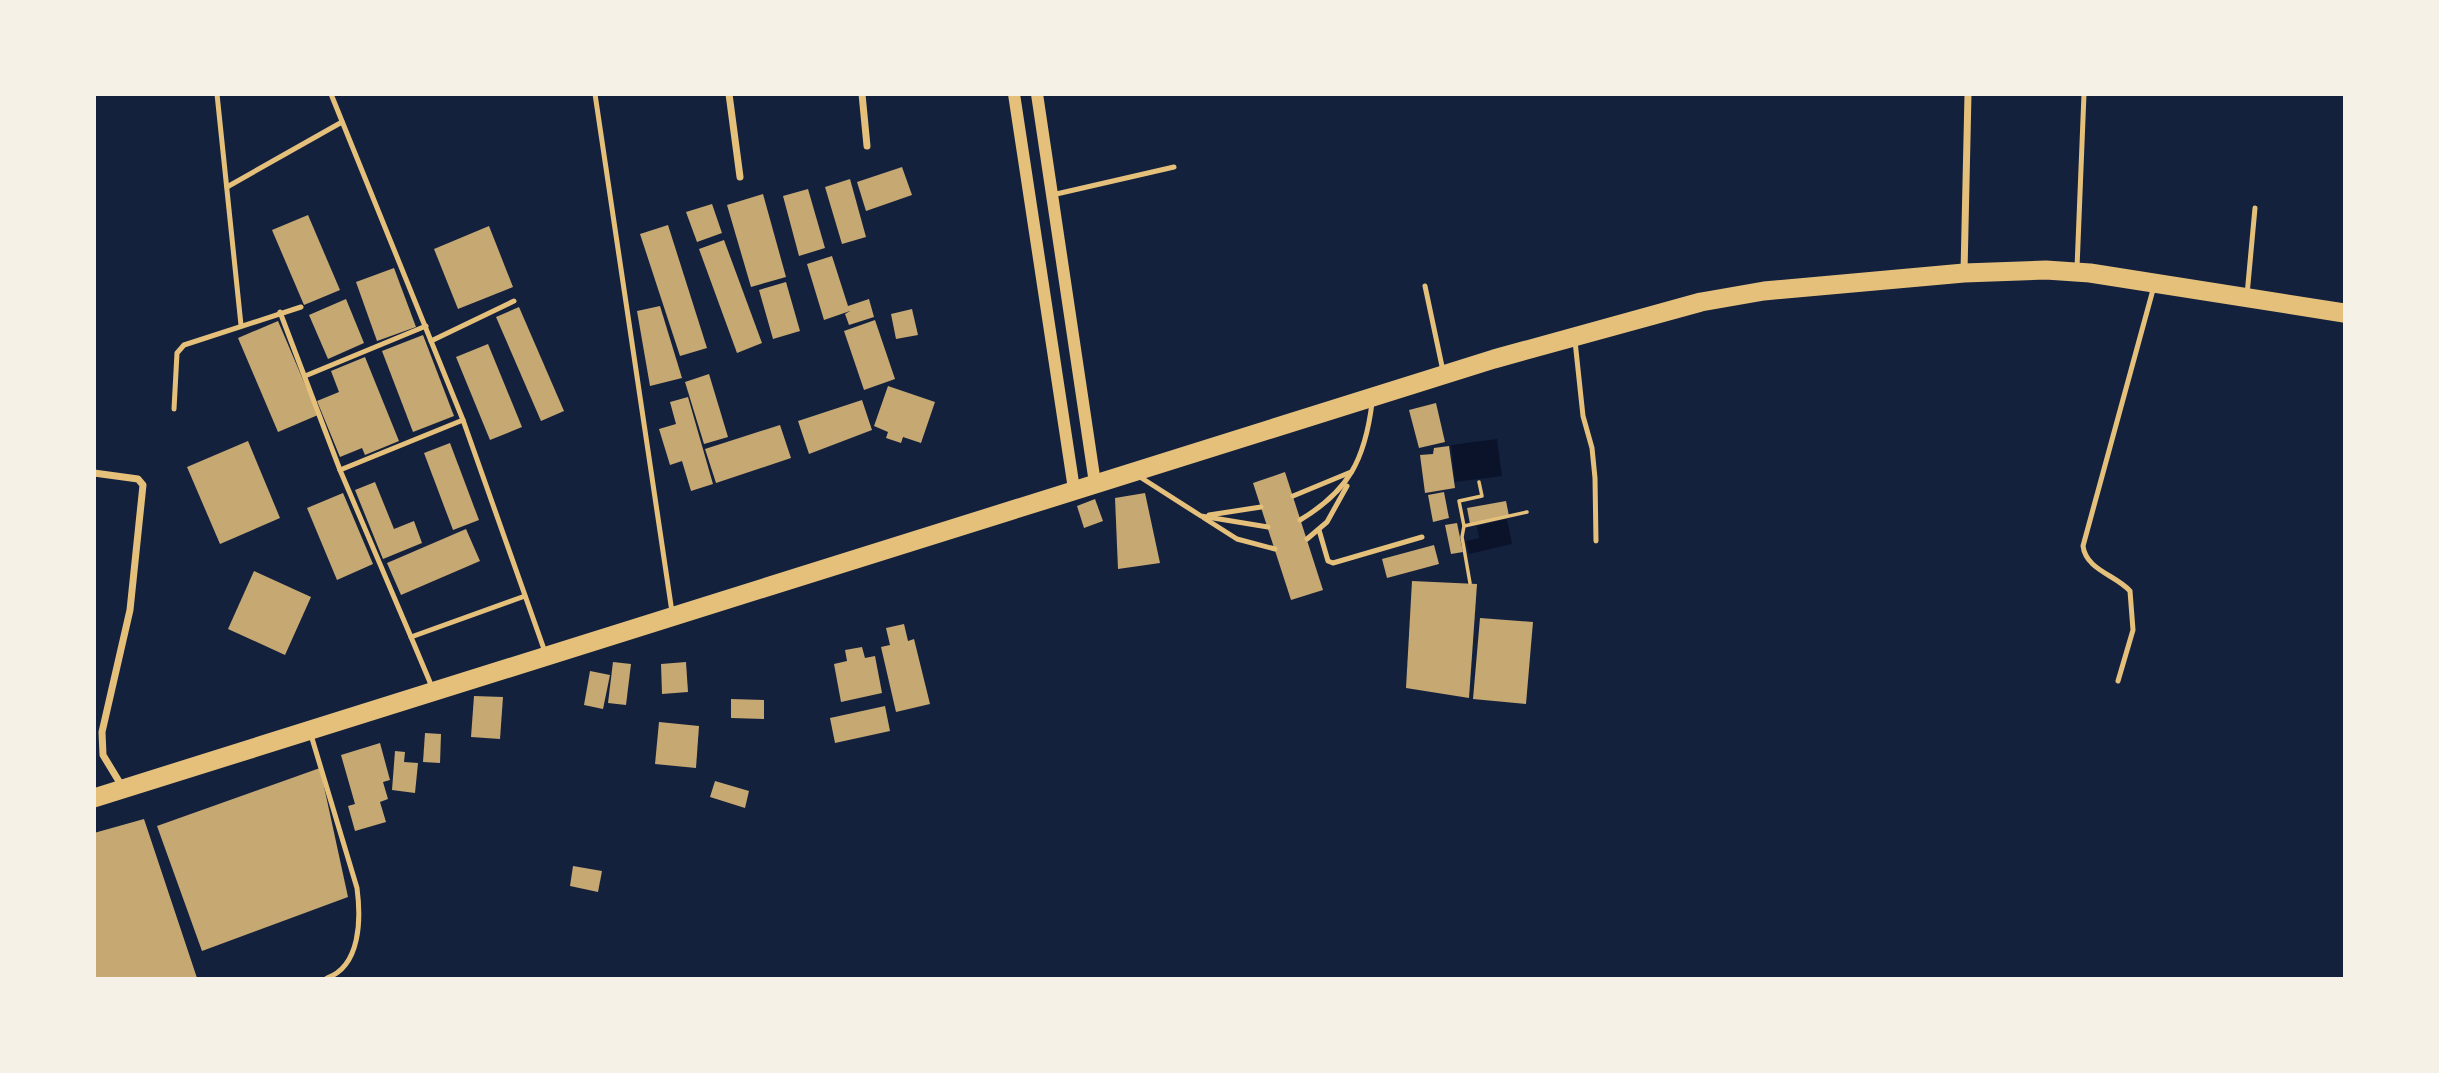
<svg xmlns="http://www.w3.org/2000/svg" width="2439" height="1073" font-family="Mulish,sans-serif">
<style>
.water{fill:#0b132b}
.building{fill:#c6a872}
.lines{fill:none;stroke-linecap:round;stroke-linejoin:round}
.path{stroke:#e5c07b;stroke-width:3.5}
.service{stroke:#e5c07b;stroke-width:5}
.minor{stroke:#e5c07b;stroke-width:7}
.tertiary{stroke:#e5c07b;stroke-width:12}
.trunk{stroke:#e5c07b;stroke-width:19}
</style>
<rect width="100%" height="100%" fill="#14213d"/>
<g class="water">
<path d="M1497,439L1502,476L1455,482L1451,445Z"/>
<path d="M1507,519L1512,544L1469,554L1466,541L1479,538L1477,526Z"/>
</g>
<g class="building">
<path d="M902,167L912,195L866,211L857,182Z"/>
<path d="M850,179L866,237L842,244L825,187Z"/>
<path d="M808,189L825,248L799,256L783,196Z"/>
<path d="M763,194L786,277L751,287L727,205Z"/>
<path d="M712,204L722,233L697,242L686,212Z"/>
<path d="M308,215L340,290L304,305L272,230Z"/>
<path d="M668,225L707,348L680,356L640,234Z"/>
<path d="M489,226L513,287L458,309L434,249Z"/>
<path d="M724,240L762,343L737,353L699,249Z"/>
<path d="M832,256L848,306L869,299L874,317L849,325L845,314L850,311L824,320L807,264Z"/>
<path d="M394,268L416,327L377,341L356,282Z"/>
<path d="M786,282L800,331L773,339L759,290Z"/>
<path d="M346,299L364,343L328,359L309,315Z"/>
<path d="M660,306L682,378L650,386L637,311Z"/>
<path d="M519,307L564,411L541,421L496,317Z"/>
<path d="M912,309L918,335L896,339L891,314Z"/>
<path d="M875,320L895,379L864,390L844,331Z"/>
<path d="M278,321L318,415L278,432L238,338Z"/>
<path d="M423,335L454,416L413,432L382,351Z"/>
<path d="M488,344L522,427L490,440L456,357Z"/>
<path d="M365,357L399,441L365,455L362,448L340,457L317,401L339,392L331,371Z"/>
<path d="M709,374L728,437L704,444L685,382Z"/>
<path d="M888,386L935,402L921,443L903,437L901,443L886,438L888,432L874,426Z"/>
<path d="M688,397L713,484L691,491L682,461L670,465L659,429L676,424L670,402Z"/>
<path d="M862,400L872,430L809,454L798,421Z"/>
<path d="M1436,403L1445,442L1419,448L1409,410Z"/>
<path d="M780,425L791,458L716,483L705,449Z"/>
<path d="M248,441L280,518L220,544L187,467Z"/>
<path d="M450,443L479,520L453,530L424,453Z"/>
<path d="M1449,446L1455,488L1425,493L1420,455L1433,454L1434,448Z"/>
<path d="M1285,472L1323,590L1291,600L1253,483Z"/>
<path d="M375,482L394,529L414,521L422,543L383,559L355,490Z"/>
<path d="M1444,492L1449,518L1433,522L1428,495Z"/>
<path d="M343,493L373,564L337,580L307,508Z"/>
<path d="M1145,493L1160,563L1118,569L1115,498Z"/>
<path d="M1095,499L1103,521L1084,528L1077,506Z"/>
<path d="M1506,501L1509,516L1470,524L1467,508Z"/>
<path d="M1457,523L1463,552L1451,554L1445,525Z"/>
<path d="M466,529L480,561L401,595L387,563Z"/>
<path d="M1434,545L1439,564L1387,578L1382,559Z"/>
<path d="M254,571L311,597L285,655L228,629Z"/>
<path d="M1412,581L1477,584L1469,698L1406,688Z"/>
<path d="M1480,618L1533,622L1526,704L1473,699Z"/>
<path d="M904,624L908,641L914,639L930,704L896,712L881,647L890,645L886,628Z"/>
<path d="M862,647L865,658L875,656L882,693L841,702L834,664L847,661L845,650Z"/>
<path d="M613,662L631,664L626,705L608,703Z"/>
<path d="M686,662L688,692L662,694L661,664Z"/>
<path d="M590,671L610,675L603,709L584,705Z"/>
<path d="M474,696L503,697L500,739L471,737Z"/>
<path d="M731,699L764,700V719L731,718Z"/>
<path d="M885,706L890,731L835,743L830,718Z"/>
<path d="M659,722L699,726L696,768L655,764Z"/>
<path d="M425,733L441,734L440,763L423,762Z"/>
<path d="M380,743L390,780L383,782L388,799L380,802L386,822L355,831L348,806L355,804L341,755Z"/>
<path d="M395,751L405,752L404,762L418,763L415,793L392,790Z"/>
<path d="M320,768L348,897L202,951L157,826Z"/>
<path d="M715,781L749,791L745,808L710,797Z"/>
<path d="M144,819L197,978H94V833Z"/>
<path d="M573,866L602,871L598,892L570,886Z"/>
</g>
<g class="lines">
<g class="path">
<path d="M1479,482L1482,496L1459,501L1464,526L1527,512"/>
<path d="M1464,526L1462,537L1470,583"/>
</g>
<g class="service">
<path d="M217,94L241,325"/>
<path d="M331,94L463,420L545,652"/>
<path d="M595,94L672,612"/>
<path d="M227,187L342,122"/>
<path d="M1052,195L1174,167"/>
<path d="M2077,268L2084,94"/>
<path d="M1425,286L1443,371"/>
<path d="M2247,295L2255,208"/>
<path d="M280,312L340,470L411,637"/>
<path d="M431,341L514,301"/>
<path d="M1575,341L1583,416L1592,448L1595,478L1596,541"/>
<path d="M305,376L426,326"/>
<path d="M174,409L177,353L184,345L301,307"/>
<path d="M340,470L463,420"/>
<path d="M1140,477L1201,516L1268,527"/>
<path d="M1293,496L1351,472"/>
<path d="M1209,515L1261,507"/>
<path d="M1204,518L1237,539L1275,549"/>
<path d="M1300,520C1349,491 1365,459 1372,403"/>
<path d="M1319,530L1328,561L1333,563L1422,537"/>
<path d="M1307,539L1327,522L1347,486"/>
<path d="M2118,681L2133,630L2130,591C2116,575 2086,570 2083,546L2154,286"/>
<path d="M432,687L411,637L525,596"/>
<path d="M311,735L357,888C361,918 361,966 327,978"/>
</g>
<g class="minor">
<path d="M729,94L740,177"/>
<path d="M862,94L867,146"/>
<path d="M1964,272L1968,94"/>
<path d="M94,473L138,479L143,485L130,610L102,732L103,755L123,788"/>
</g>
<g class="tertiary">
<path d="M1014,94L1074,489"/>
<path d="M1037,94L1095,483"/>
</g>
<path class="trunk" d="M94,798L1494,359L1701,302L1764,291L1964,273L2046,270L2090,273L2344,313"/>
</g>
<rect width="2439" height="1073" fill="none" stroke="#f6f1e7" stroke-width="192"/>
</svg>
